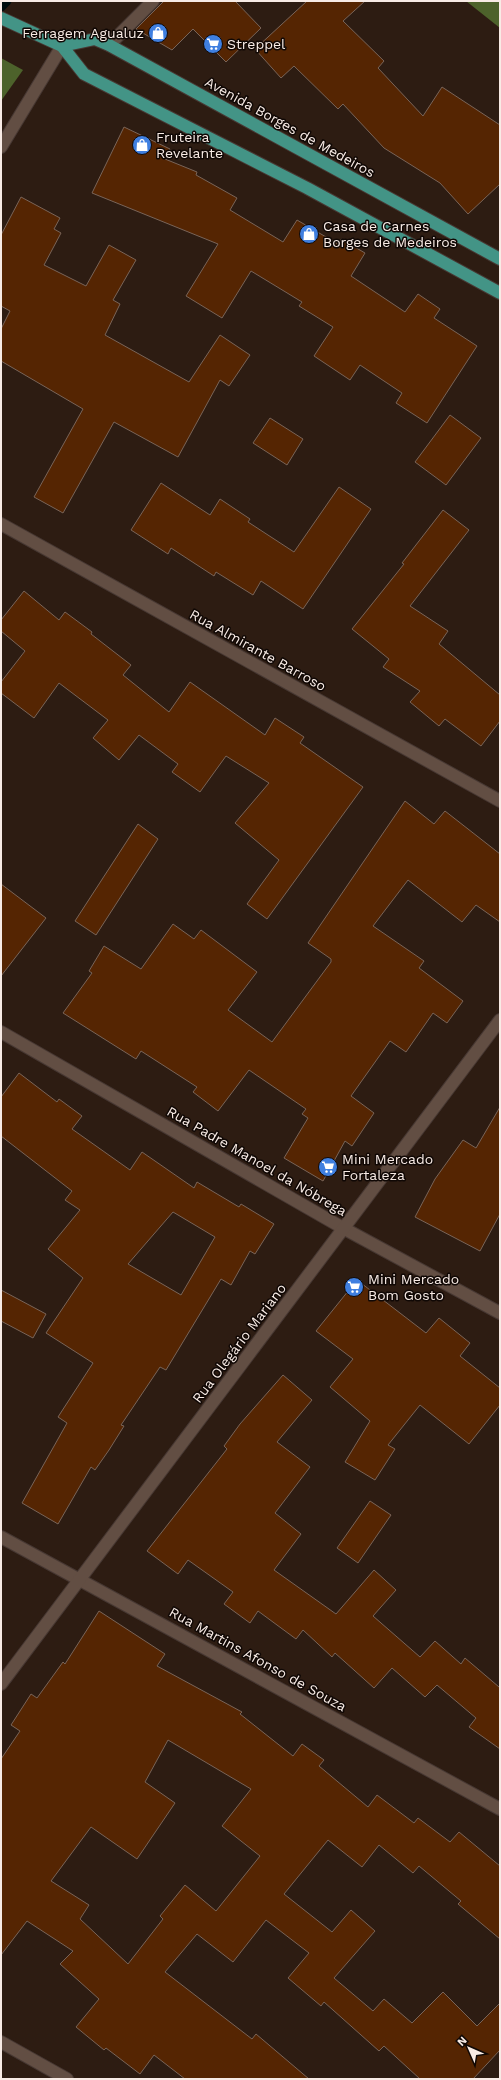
<svg xmlns="http://www.w3.org/2000/svg" width="501" height="2080" font-family="'Work Sans',sans-serif">
<style>
.forest{fill:#4d622b}
.lines{fill:none;stroke-linecap:round;stroke-linejoin:round}
.stream{stroke:#000d0e;stroke-width:9}
.building{fill:#552502;stroke:#796458;fill-rule:evenodd}
.minor-casing{stroke:#473833;stroke-width:14}
.major-casing{stroke:#473833;stroke-width:14}
.minor{stroke:#624e43;stroke-width:12}
.major{stroke:#439486;stroke-width:12}
.labels{text-anchor:middle;dominant-baseline:central;stroke-width:3;stroke-linejoin:round;paint-order:stroke}
.poi-label{font-size:14px;fill:#f8ebe5;stroke:#100805;text-anchor:start}
.street-label{font-size:14px;fill:#f8ebe5;stroke:#100805}
</style>
<rect width="100%" height="100%" fill="#2d1c12"/>
<g class="forest">
<path d="M466,1H500V28Z"/>
<path d="M1,58L23,70L1,101Z"/>
</g>
<g class="lines">
<path class="stream" d="M1,7L7,1"/>
</g>
<g class="building">
<path d="M164,1H235L261,28L226,62L193,29L172,50L136,29Z"/>
<path d="M307,1H365L343,21L384,61L378,68L423,116L442,87L500,125V184L468,214L440,183L384,148L343,104L338,109L294,66L281,78L255,49Z"/>
<path d="M124,127L170,149L165,159L197,172L196,175L237,198L230,210L283,242L297,220L338,244L341,239L365,253L351,276L405,312L418,294L440,309L434,318L477,346L427,423L396,403L402,393L360,365L350,380L314,356L333,327L299,306L302,302L251,271L222,318L186,296L218,244L92,193Z"/>
<path d="M21,197L60,218L54,229L61,233L44,265L86,286L109,245L136,260L113,300L120,304L105,335L189,382L220,335L250,355L229,386L220,380L178,457L114,422L63,513L34,497L83,409L1,361V329L10,311L1,306V235Z"/>
<path d="M450,415L481,438L446,485L415,462Z"/>
<path d="M270,418L303,439L287,465L253,443Z"/>
<path d="M161,483L210,515L220,499L250,519L248,522L294,552L339,487L371,509L303,609L261,581L253,595L216,572L214,576L171,548L168,554L131,530Z"/>
<path d="M443,510L469,530L410,606L448,631L439,644L500,695V721L481,746L445,719L439,726L410,702L420,691L383,667L389,659L352,629L404,564L402,563Z"/>
<path d="M24,591L59,620L65,612L92,632L91,634L131,665L123,675L169,712L190,682L265,735L275,718L304,737L300,743L363,787L267,919L247,904L279,860L235,823L269,783L226,756L200,792L172,772L178,764L139,735L119,760L93,738L108,720L59,683L34,718L1,693V682L25,651L1,631V620Z"/>
<path d="M405,801L434,824L445,811L500,854V922L476,905L462,922L408,880L373,926L424,961L419,968L463,1001L447,1023L433,1013L406,1052L390,1041L351,1096L374,1113L352,1146L345,1141L323,1181L284,1158L308,1118L302,1114L306,1109L249,1070L218,1111L193,1092L197,1087L141,1051L136,1059L63,1013L92,973L89,971L104,946L141,969L173,924L194,939L201,930L257,972L228,1010L272,1042L331,962V959L308,943Z"/>
<path d="M138,824L158,839L96,935L75,921Z"/>
<path d="M1,884L46,918L1,976Z"/>
<path d="M19,1073L57,1102L59,1099L82,1116L72,1129L130,1170L142,1152L194,1188L197,1182L239,1207L241,1204L274,1224L255,1254L250,1251L231,1285L221,1279L166,1370L160,1367L121,1425L124,1426L109,1450L95,1470L91,1467L58,1524L22,1503L67,1423L58,1417L93,1363L46,1333L83,1278L48,1249L80,1210L65,1200L72,1191L1,1136V1097ZM173,1212L215,1237L181,1295L128,1264Z"/>
<path d="M500,1107V1214L480,1251L415,1217L435,1179L463,1140L476,1148Z"/>
<path d="M357,1280L426,1333L439,1318L470,1343L460,1356L500,1388V1405L469,1444L420,1405L388,1445L395,1449L375,1480L345,1462L370,1421L330,1387L353,1359L316,1331Z"/>
<path d="M1,1290L46,1314L33,1338L1,1321Z"/>
<path d="M283,1375L312,1400L277,1442L310,1467L275,1513L301,1534L274,1570L336,1614L374,1570L396,1590L373,1616L420,1657L435,1641L461,1664L465,1658L499,1687L500,1685V1749L469,1727L476,1718L437,1685L425,1697L392,1668L374,1688L335,1653L332,1657L303,1630L296,1639L258,1611L250,1623L224,1604L233,1592L188,1560L178,1574L147,1551L227,1449L224,1446L240,1424Z"/>
<path d="M370,1501L391,1515L358,1563L337,1548Z"/>
<path d="M99,1611L165,1654L157,1666L242,1712L240,1714L293,1756L302,1744L324,1760L319,1766L368,1807L377,1795L414,1823L418,1818L450,1842L459,1832L500,1866V1939L458,1904L461,1901L419,1866L413,1873L379,1845L362,1867L328,1840L284,1894L332,1932L351,1910L375,1931L334,1978L373,2011L384,1999L412,2023L443,1992L477,2026L500,2003V2050L473,2079H420L384,2046L379,2051L324,2002L321,2006L288,1978L309,1953L266,1920L233,1962L197,1934L165,1972L252,2039L256,2034L309,2079H185L154,2055L140,2074L106,2048L104,2050L76,2027L99,1999L60,1964L73,1951L27,1921L1,1955V1759L20,1731L11,1725L31,1694L37,1698L63,1662L65,1664ZM168,1740L251,1789L222,1826L260,1856L216,1911L185,1885L160,1916L163,1919L128,1964L80,1919L89,1905L51,1881L91,1827L137,1859L175,1803L145,1782Z"/>
</g>
<g class="lines">
<defs>
<g id="minor">
<path d="M109,45L153,1"/>
<path d="M1,147L62,46"/>
<path d="M1,524L500,801"/>
<path d="M1,1032L343,1228L500,1313"/>
<path d="M1,1537L500,1809"/>
<path d="M1,1684L500,1020"/>
<path d="M1,2042L67,2079"/>
</g>
<g id="major">
<path d="M1,18L62,46L84,74L307,188L500,293"/>
<path d="M62,46L95,39L109,45L500,259"/>
</g>
</defs>
<use href="#minor" class="minor-casing"/>
<use href="#major" class="major-casing"/>
<use href="#minor" class="minor"/>
<use href="#major" class="major"/>
</g>
<defs>
<symbol id="shop-disc" viewBox="-11 -11 22 22"><circle r="9.5" fill="#3f7fe0" stroke="#100805"/><path d="M-5-2.5h2.3a2.7 3.5 0 0 1 5.4 0H5L5.5 6h-11ZM-1.5-2.5h3a1.5 2.3 0 0 0-3 0Z" fill="#fff"/></symbol>
<symbol id="supermarket-disc" viewBox="-11 -11 22 22"><circle r="9.5" fill="#3f7fe0" stroke="#100805"/><path d="M-6-5.5h2.5l.6 2H6L4.5 2H-2.5L-4.4-4H-6ZM-1.5 3.2a1.3 1.3 0 1 0 .1 0ZM3 3.2a1.3 1.3 0 1 0 .1 0Z" fill="#fff"/></symbol>
</defs>
<g fill-rule="evenodd">
<use href="#shop-disc" x="147" y="22" width="22" height="22"/>
<use href="#supermarket-disc" x="202" y="33" width="22" height="22"/>
<use href="#shop-disc" x="131" y="134" width="22" height="22"/>
<use href="#shop-disc" x="298" y="223" width="22" height="22"/>
<use href="#supermarket-disc" x="317" y="1156" width="22" height="22"/>
<use href="#supermarket-disc" x="343" y="1276" width="22" height="22"/>
</g>
<g class="labels">
<g class="poi-label">
<text x="144" y="33" text-anchor="end">Ferragem Agualuz</text>
<text x="227" y="44">Streppel</text>
<text x="156" y="137">Fruteira<tspan x="156" dy="16">Revelante</tspan></text>
<text x="323" y="226">Casa de Carnes<tspan x="323" dy="16">Borges de Medeiros</tspan></text>
<text x="342" y="1159">Mini Mercado<tspan x="342" dy="16">Fortaleza</tspan></text>
<text x="368" y="1279">Mini Mercado<tspan x="368" dy="16">Bom Gosto</tspan></text>
</g>
<g class="street-label">
<text transform="translate(290 127) rotate(29)">Avenida Borges de Medeiros</text>
<text transform="translate(258 650) rotate(29)">Rua Almirante Barroso</text>
<text transform="translate(257 1161) rotate(30)">Rua Padre Manoel da Nóbrega</text>
<text transform="translate(239 1343) rotate(-53)">Rua Olegário Mariano</text>
<text transform="translate(258 1659) rotate(29)">Rua Martins Afonso de Souza</text>
</g>
</g>
<rect width="501" height="2080" fill="none" stroke="#f8ebe5" stroke-width="4"/>
<g transform="translate(469 2048) rotate(315)" stroke="#100805" stroke-width="3" paint-order="stroke">
<path d="M0-3L7 15L0 10L-7 15Z" fill="#f8ebe5"/>
<text y="-6" font-size="11" font-weight="bold" text-anchor="middle" fill="#f8ebe5">N</text>
</g>
</svg>
